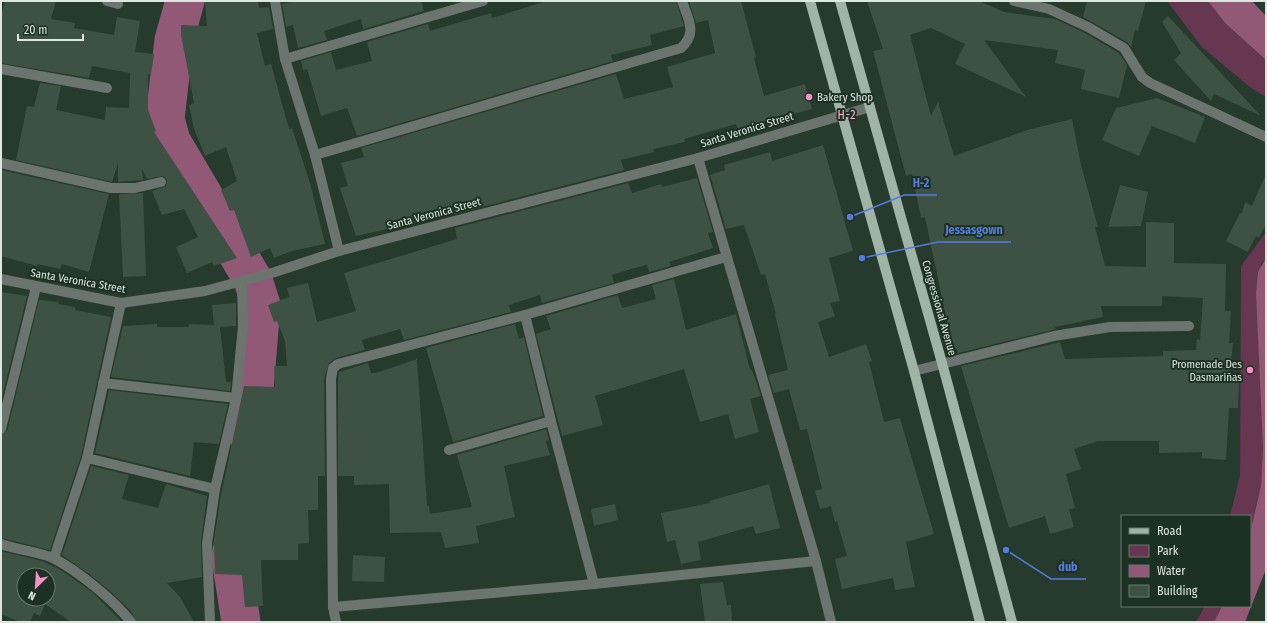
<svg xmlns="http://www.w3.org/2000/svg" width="1267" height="623" font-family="'Fira Sans Condensed',sans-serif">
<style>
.green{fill:#673650}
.water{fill:#925976}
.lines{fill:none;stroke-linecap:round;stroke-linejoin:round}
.river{stroke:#925976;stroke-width:39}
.building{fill:#3d5245;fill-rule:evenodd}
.minor{stroke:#6b746e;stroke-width:10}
.major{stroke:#9fb3a6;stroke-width:10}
.poi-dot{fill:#fa8fc7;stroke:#1c3024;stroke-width:1.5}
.labels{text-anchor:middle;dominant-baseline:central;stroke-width:4;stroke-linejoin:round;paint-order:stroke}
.poi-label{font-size:11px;fill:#dbe7df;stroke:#1c3024;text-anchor:start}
.street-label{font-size:11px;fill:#dbe7df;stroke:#1c3024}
.neighbourhood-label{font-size:12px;letter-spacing:1px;fill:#fdb1d7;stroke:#1c3024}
.leader{fill:none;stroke:#567cda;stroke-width:1.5}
.callout-dot{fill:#567cda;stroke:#1c3024;stroke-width:1.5}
.callout-label{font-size:12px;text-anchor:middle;font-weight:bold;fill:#567cda;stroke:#1c3024;stroke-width:4;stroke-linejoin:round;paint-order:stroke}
</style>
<rect width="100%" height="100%" fill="#263a2e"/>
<g class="green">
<path d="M1167,1H1208L1225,23L1266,60V97L1251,88L1202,47Z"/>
<path d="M1266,232V258L1261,264L1263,447L1261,486L1250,533V516H1230L1240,475L1241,266Z"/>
<path d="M1205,606H1222L1214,622H1196Z"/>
</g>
<g class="water">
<path d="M1208,1H1252L1266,16V60L1225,23Z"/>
<path d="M1266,258V569L1245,622H1214L1222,606H1250V533L1261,486L1263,447L1256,293L1258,272Z"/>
</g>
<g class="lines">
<g class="river">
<path d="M185,1L174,40L165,119L171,141L253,280L261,305L250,439"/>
<path d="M237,521L231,558L241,622"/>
</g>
</g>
<g class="building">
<path d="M5,1H56L51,19L75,23L74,28L114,35L117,17L140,21L135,52L154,54L151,75L148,74V110L156,131L154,132L237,258L214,266L212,262L187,273L176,247L198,237L184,209L162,215L152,191L166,186L167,180L163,176L147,179L142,169L143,180L118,182V163L112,182L16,160L27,106L34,107L40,83L61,86L56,110L105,120L106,107L129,108L130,73L92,66L89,78L1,63V16Z"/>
<path d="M205,1H258L259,8L269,7L273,29L257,33L265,66L271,64L289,129L292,128L310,183L325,244L292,251L274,258L270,248L251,257L234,210L230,211L221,190L237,181L226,147L205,156L194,129L189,105L194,103L181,35V25L207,26Z"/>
<path d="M295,1H421L424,11L363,29L361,19L324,31L327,40L298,48L293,25L286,27L282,4Z"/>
<path d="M547,1H676L684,26L650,35L652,45L611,55L613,61L357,136L347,108L321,116L307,69L303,70L301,61L331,52L336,70L372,61L367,42L428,24L430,31L491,13L492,18Z"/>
<path d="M689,1H741L756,57L754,58L764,96L805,84L812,109L738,129L736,124L684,139L685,142L653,149L654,152L621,160L624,170L451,215L356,236L340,188L348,186L341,163L364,157L361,148L616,74L624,99L673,87L667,67L715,53L708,20L696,23Z"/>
<path d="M867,1H979L1004,12L1055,19L1085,33L1119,53L1127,65L1119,98L1081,89L1085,70L1055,63L1058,50L984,40L1026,97L955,64L965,44L931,28L910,35L931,116L938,102L954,156L1027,130L1072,119L1081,165L1098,227H1095L1105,266L1146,267V222L1174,223V263L1226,264L1225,311H1231L1229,343H1233L1229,382L1239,383L1238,408H1229L1226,460L1202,458V452L1159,453V441H1098L1074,449L1081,469L1066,474L1075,508L1069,509L1074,527L1050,534L1045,516L1009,528L961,366L1060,342L1065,359L1163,356V351L1196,350L1197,339L1200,340L1203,298L1162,296V306H1101L1103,317L1055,327L1056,329L958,353L957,349L953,350L925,217L921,218L912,174L906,176L873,51L883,49Z"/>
<path d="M1087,1H1146L1138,31L1135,30L1131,47L1127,42L1083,17Z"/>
<path d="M1168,16L1260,115H1259L1214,94L1211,101L1174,60L1181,53L1162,22Z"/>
<path d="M1157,98L1205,117L1195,143L1152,126L1139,156L1102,140L1116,108Z"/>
<path d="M823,145L853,251L829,258L840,301L830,303L835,316L818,322L829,357L866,344L872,361L869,362L884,422L900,418L934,534L906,542L915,587L895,590L893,578L842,589L835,559L847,556L837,521L835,522L831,506L820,509L815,491L822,489L807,429L800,430L789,389L774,393L768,375L788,370L775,314H776L765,274L761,275L744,225L726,229L710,175L725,170L724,165L770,152L772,161Z"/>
<path d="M1,170L109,194L89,272L62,264L60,269L38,264L37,266L1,256Z"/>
<path d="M1266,174V224L1259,238L1256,236L1248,252L1226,241L1240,213H1242L1245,202L1252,206Z"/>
<path d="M697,178L713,232L708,233L713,248L669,262L671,266L649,272L647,265L631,269L612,275L614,283L542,303L540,295L509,305L511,312L404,340L400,329L362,340L365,350L336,358L329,363L324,379L325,476H318V510H308L309,543L298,544V560H261L263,606L245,607L242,575L215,574L214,543L220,500L244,386L275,387L274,366H287L285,341L277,321L274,322L268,305L289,297L287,288L308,283L317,322L356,311L344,273L457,239L455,228L628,183L632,193L661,184L662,187Z"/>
<path d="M1120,185L1148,192L1141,226L1108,227Z"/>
<path d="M143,193L146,276L123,277L119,194Z"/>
<path d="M674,279L686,330L736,314L750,370H752L761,396L750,399L759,432L735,439L728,414L700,422L684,369L595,396L603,425L562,436L536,334L551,329L546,316L618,295L622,308L656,299L652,285Z"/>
<path d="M1,292L27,296L1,402Z"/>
<path d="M39,300L59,302L58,304L75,307V310L111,317L81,456L50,550L1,538V435L7,431Z"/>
<path d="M236,303V326L220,327L226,382H231L230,391L111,377L123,326L157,324V327H189V324L214,325L212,305Z"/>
<path d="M515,324L519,339L524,337L543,416L453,442L426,348Z"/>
<path d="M417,359L427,506H429L430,514L472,507L457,455L546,429L549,440L546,441L550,455L504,466L515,517L476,526L479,543L445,548L441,532L390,533L389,484L354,485V476H338V380L339,372L368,363L371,373H376Z"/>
<path d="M109,390L228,404L219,444L194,442L190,476L95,453Z"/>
<path d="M91,466L129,475L122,499L158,508L166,484L207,496L201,542L202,577L167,583L180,597L194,622H137L129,609L110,591L89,574L62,555Z"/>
<path d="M769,484L780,528L756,534L753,526L698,542L701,560L681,564L675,540L667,542L661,513L710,503L709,501Z"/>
<path d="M615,504L618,520L594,526L591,509Z"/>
<path d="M1,551L42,561L61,570L92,592L122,622H71L45,604L40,616L34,613L30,622H20L1,614ZM24,575H48V599H24Z"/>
<path d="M353,555L385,557L384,582L352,581Z"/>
<path d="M723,582L727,605H731L732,621L705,622L700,584Z"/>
</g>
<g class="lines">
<g class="minor">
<path d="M107,1L118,4"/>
<path d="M275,1L285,59L315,155L339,251"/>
<path d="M1014,1L1049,9L1088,27L1124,48L1142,77L1150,83L1266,137"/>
<path d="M285,59L483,1"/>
<path d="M1,69L107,88"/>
<path d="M315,155L681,48C698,33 688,19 682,1"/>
<path d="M698,158L816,561L831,622"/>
<path d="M1,163L111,188H135L161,182"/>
<path d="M1,279L121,303L205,291L275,272L339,251L698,158L870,107"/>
<path d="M525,315L551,421L594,584"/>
<path d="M914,371L1054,336L1110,327L1189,326"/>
<path d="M103,383L236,398"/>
<path d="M1,429L36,287"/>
<path d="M449,450L551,421"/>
<path d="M87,458L215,489"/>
<path d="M1,544C17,550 42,552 55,559C79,572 114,600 131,622"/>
<path d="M54,558L87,458L121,303"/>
<path d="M333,607L594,584L816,561"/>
<path d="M210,622L207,543L215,489L236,398L243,326L242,281"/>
<path d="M336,622L333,607L331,379L333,368L338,364L525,315L726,257"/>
</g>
<g class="major">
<path d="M810,1L914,371L980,622"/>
<path d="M840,1L942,363L1012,622"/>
</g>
</g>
<g class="poi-dot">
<circle cx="809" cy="97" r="4"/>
<circle cx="1250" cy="370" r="4"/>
</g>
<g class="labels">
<g class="poi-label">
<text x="817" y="97">Bakery Shop</text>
<text x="1242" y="364" text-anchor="end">Promenade Des<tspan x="1242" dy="13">Dasmariñas</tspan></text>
</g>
<g class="street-label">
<text transform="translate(747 130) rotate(-17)">Santa Veronica Street</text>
<text transform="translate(434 214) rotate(-15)">Santa Veronica Street</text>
<text transform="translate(78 281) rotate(10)">Santa Veronica Street</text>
<text transform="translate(939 308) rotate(74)">Congressional Avenue</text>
</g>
<g class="neighbourhood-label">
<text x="847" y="115">H-2</text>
</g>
</g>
<path class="leader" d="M850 217L904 195H937M862 258L938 242H1011M1006 550L1051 579H1086"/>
<g class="callout-dot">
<circle cx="850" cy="217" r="4"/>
<circle cx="862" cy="258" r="4"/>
<circle cx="1006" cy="550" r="4"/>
</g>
<g class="callout-label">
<text x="921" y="187">H-2</text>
<text x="974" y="234">Jessasgown</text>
<text x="1068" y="571">dub</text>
</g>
<rect width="1267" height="623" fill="none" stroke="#dbe7df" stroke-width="4"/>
<rect x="1121" y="515" width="130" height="92" fill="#1c3024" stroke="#68796f"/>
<rect x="1129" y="528" width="20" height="6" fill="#9fb3a6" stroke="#68796f"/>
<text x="1157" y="535" font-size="12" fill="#dbe7df">Road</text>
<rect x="1129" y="545" width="20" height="12" fill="#673650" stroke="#68796f"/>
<text x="1157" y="555" font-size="12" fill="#dbe7df">Park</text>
<rect x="1129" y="565" width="20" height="12" fill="#925976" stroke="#68796f"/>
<text x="1157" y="575" font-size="12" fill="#dbe7df">Water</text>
<rect x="1129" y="585" width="20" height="12" fill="#3d5245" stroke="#68796f"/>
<text x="1157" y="595" font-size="12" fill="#dbe7df">Building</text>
<g transform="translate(36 587) rotate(205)"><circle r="19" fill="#1c3024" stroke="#68796f"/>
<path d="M0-3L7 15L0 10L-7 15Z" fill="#fa8fc7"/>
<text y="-6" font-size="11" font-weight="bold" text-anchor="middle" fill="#dbe7df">N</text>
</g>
<path d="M18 34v6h65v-6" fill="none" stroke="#dbe7df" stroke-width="2"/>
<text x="24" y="34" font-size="12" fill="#dbe7df" stroke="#1c3024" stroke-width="3" paint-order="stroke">20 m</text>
</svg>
